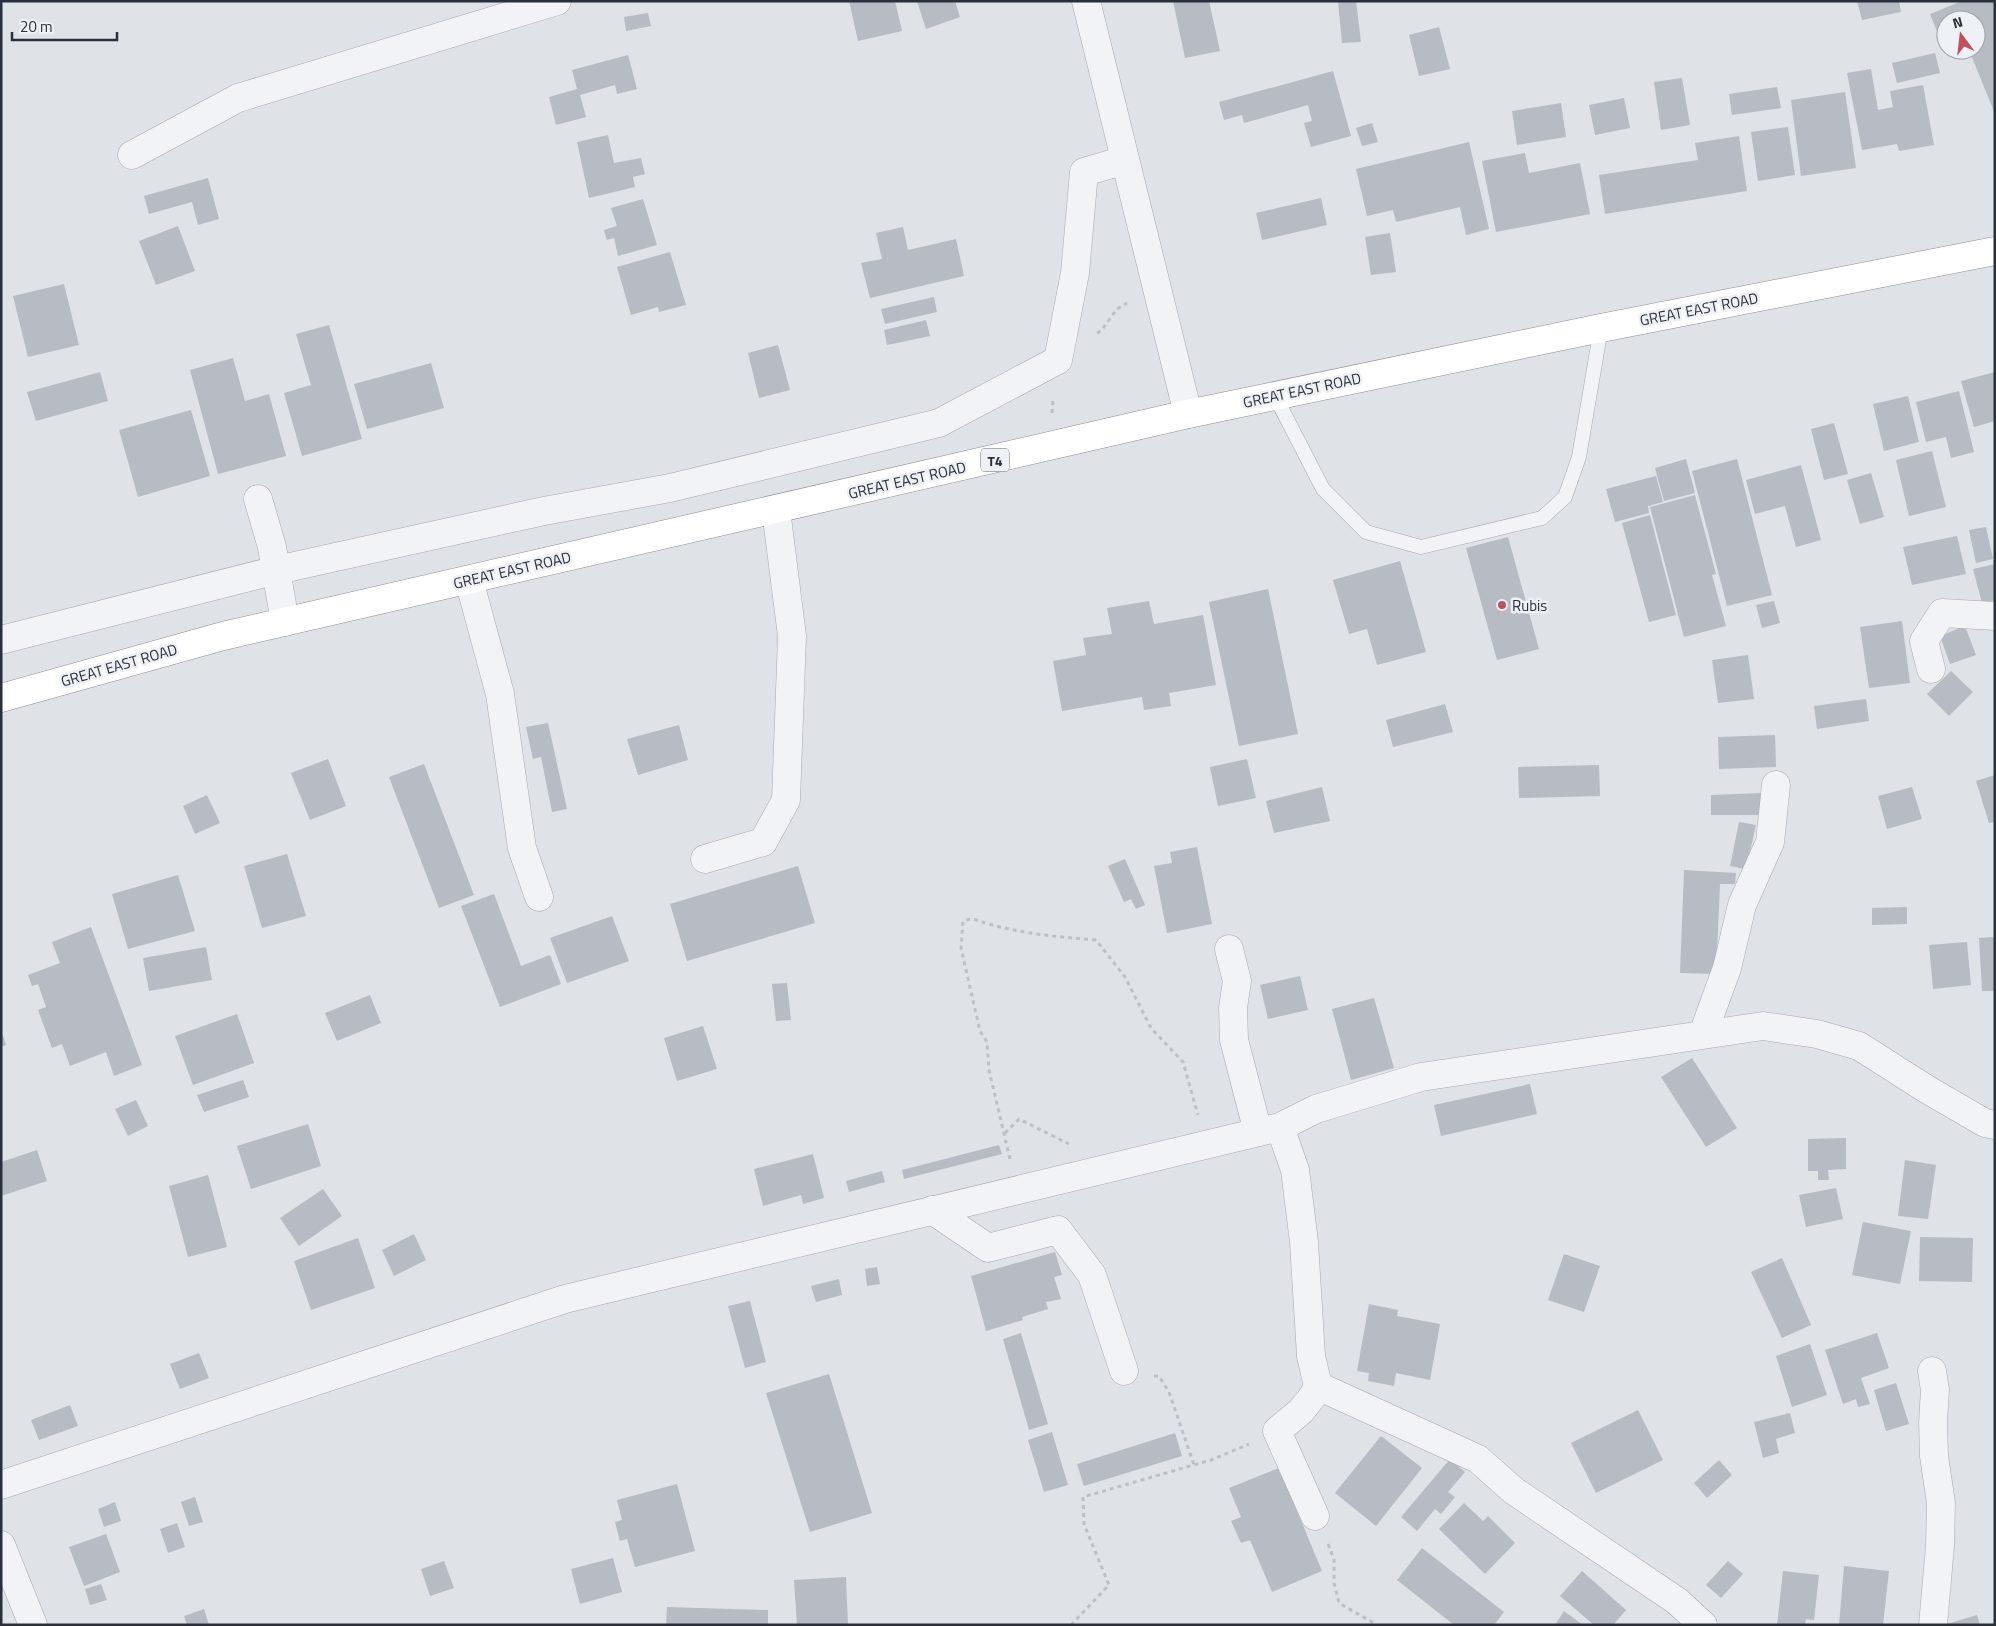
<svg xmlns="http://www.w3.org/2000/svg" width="1996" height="1626" font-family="'Titillium Web',sans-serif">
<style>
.building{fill:#b7bbc3}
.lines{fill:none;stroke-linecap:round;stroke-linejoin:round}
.service-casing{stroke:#a5a9b0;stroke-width:15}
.minor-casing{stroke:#a5a9b0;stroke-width:29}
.trunk-casing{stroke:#888f9c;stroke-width:29}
.path{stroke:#bdc0c6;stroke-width:3;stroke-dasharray:4 4;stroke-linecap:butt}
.service{stroke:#f1f3f6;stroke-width:14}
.minor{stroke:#f1f3f6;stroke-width:28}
.trunk{stroke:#fff;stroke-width:28}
.poi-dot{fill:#c14f5c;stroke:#eef1f5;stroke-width:2}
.labels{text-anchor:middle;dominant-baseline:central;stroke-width:5;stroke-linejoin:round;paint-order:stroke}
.shield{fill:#eef1f5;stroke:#646a74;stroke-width:1}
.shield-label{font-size:14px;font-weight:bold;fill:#29303c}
.street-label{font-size:15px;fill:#29303c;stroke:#eef1f5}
.poi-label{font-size:15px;fill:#29303c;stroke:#eef1f5;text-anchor:start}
</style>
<rect width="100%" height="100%" fill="#dfe2e7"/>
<g class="building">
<path d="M849,1H895L902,31L858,41Z"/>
<path d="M917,1H955L960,17L926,29Z"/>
<path d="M1173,1H1209L1220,51L1185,58Z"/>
<path d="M1338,1H1356L1361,42L1342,43Z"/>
<path d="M1857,1H1899L1901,12L1862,20Z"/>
<path d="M1962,1H1995V114L1969,50H1976V20H1946V54L1930,14Z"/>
<path d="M648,13L651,26L626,31L624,17Z"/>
<path d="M1439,27L1450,69L1419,76L1409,35Z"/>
<path d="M1935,53L1940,73L1897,83L1892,63Z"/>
<path d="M628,55L637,89L617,94L615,85L580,95L586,117L556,125L549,97L577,89L572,70Z"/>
<path d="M1871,69L1878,110L1893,107L1890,91L1923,85L1934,145L1899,151L1897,144L1862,150L1847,73Z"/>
<path d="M1333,71L1351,136L1311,147L1304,123L1312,121L1308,105L1244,123L1242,115L1224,120L1219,102Z"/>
<path d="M1682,78L1690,125L1661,130L1654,82Z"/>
<path d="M1777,87L1781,108L1732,115L1729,94Z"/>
<path d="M1845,92L1856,168L1801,176L1791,100Z"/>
<path d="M1624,98L1630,128L1595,135L1589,105Z"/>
<path d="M1561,103L1566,137L1517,145L1512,111Z"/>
<path d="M1372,123L1378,142L1362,146L1356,128Z"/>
<path d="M1788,127L1795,175L1758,181L1751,132Z"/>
<path d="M608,135L614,163L641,158L645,174L633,177L635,187L589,198L577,142Z"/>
<path d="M1739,136L1747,191L1605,214L1599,175L1698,160L1695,143Z"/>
<path d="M1469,142L1489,229L1466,235L1460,207L1396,222L1393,210L1367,216L1356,169Z"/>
<path d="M1525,153L1529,173L1580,163L1590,214L1496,232L1482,161Z"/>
<path d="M208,178L219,219L198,225L192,202L149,214L144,196Z"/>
<path d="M1321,198L1327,225L1262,240L1256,213Z"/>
<path d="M643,199L657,245L618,256L614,238L607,240L604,230L617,226L611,208Z"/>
<path d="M178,226L195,271L156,285L139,241Z"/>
<path d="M903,227L908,250L956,239L964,276L870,298L861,263L882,259L876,233Z"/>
<path d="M1390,233L1396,272L1371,275L1365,237Z"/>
<path d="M670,252L686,305L659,312L658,307L631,315L617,267Z"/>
<path d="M64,284L79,345L28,357L13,296Z"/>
<path d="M934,297L937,312L885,324L881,309Z"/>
<path d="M926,320L930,336L887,345L884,330Z"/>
<path d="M329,325L362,439L302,456L284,393L311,385L296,334Z"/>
<path d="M778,345L790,390L759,398L748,353Z"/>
<path d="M233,358L245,401L269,394L286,456L218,474L190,370Z"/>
<path d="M431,363L444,408L367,429L354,384Z"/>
<path d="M100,372L108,401L36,421L27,392Z"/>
<path d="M1995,372V421L1974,427L1961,381Z"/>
<path d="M1959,391L1974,452L1951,458L1946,437L1926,442L1916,402Z"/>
<path d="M1908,396L1919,442L1884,451L1873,404Z"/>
<path d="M191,410L210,476L138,497L119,430Z"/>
<path d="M1834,423L1848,474L1824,480L1811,429Z"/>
<path d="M1932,451L1946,507L1909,516L1896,460Z"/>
<path d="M1686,459L1695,493L1664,501L1655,468Z"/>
<path d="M1737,459L1772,595L1727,606L1692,471Z"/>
<path d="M1801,465L1821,540L1796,547L1785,506L1755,514L1746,480Z"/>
<path d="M1871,473L1884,517L1860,524L1847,480Z"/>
<path d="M1656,476L1663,502L1648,506L1649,513L1615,522L1606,489Z"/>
<path d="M1695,495L1716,574L1712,575L1726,626L1684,637L1650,507Z"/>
<path d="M1650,515L1676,615L1649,622L1622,523Z"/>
<path d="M1986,527L1993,559L1976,563L1969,530Z"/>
<path d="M1957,536L1966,574L1912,585L1903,547Z"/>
<path d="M1508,537L1539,649L1497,660L1466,548Z"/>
<path d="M1400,561L1426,652L1377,665L1367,629L1349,634L1333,580Z"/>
<path d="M1995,564V600L1982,603L1973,569Z"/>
<path d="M1268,589L1298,734L1239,746L1209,602Z"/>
<path d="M1149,601L1154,624L1203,615L1216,685L1169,693L1171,706L1144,710L1142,697L1062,711L1053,661L1086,655L1083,638L1112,634L1107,608Z"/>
<path d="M1774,601L1780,623L1762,628L1756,605Z"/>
<path d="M1902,621L1910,683L1869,688L1860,627Z"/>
<path d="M1965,626L1976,655L1950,664L1940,636Z"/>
<path d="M1748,655L1754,699L1718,703L1712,660Z"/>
<path d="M1951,671L1973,692L1949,716L1927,694Z"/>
<path d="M1866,699L1869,721L1817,729L1814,706Z"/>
<path d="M1445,704L1453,732L1393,747L1386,720Z"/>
<path d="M548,723L567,809L552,812L541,757L533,759L526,727Z"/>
<path d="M679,725L688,760L638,775L627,739Z"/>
<path d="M1775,735L1776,767L1719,769L1718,737Z"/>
<path d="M328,759L346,806L310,820L291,773Z"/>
<path d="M1247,759L1256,798L1218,806L1210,767Z"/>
<path d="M424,764L474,895L439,908L389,777Z"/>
<path d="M1599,765L1600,796L1519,798L1518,767Z"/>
<path d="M1995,775V822L1989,823L1976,781Z"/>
<path d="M1322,787L1330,821L1274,833L1266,801Z"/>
<path d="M1912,787L1922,819L1887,829L1878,796Z"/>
<path d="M1762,793V815H1711V795Z"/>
<path d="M207,795L220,823L195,834L183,806Z"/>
<path d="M1739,822L1756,825L1746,869L1730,866Z"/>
<path d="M1197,847L1212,924L1167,933L1154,866L1172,863L1170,852Z"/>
<path d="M287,854L306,916L262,928L244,866Z"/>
<path d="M1125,859L1145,905L1136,909L1131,899L1124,902L1108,866Z"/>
<path d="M798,866L815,923L687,961L670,904Z"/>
<path d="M1684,870L1736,873L1735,884H1720L1716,974L1680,973Z"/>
<path d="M178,875L195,931L128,949L112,894Z"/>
<path d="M494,894L521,966L550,955L561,984L500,1007L461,906Z"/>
<path d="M1907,907V924L1872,925V908Z"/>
<path d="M612,916L629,961L567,983L550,938Z"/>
<path d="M91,927L142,1065L114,1076L106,1052L70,1066L62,1044L52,1048L38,1010L46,1007L38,984L32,986L28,975L60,963L52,942Z"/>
<path d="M1995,937V991H1982L1979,938Z"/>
<path d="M1967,942L1971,985L1933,989L1929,945Z"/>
<path d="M206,947L212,980L149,991L143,958Z"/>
<path d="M1300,976L1308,1010L1268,1019L1260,985Z"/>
<path d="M787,983L791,1020L776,1021L772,984Z"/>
<path d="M370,995L381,1023L337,1041L325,1013Z"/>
<path d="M1374,998L1394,1068L1351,1080L1332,1009Z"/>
<path d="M237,1014L254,1063L193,1085L175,1036Z"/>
<path d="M703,1026L717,1069L677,1081L664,1038Z"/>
<path d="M1,1030L6,1045L1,1047Z"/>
<path d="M1692,1058L1737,1128L1706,1147L1661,1077Z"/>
<path d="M243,1080L249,1097L204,1112L197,1095Z"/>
<path d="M1530,1084L1537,1114L1441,1136L1434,1105Z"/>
<path d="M136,1100L148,1126L128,1136L115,1109Z"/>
<path d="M308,1124L321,1166L251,1189L237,1146Z"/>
<path d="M1846,1138V1169L1828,1170L1829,1180H1818V1171H1808V1139Z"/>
<path d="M999,1145L1002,1154L904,1179L902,1170Z"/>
<path d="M37,1150L47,1181L1,1196V1162Z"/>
<path d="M813,1154L824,1198L803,1204L801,1195L763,1206L754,1169Z"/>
<path d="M1905,1160L1936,1165L1928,1219L1898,1216Z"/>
<path d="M882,1171L885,1182L849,1192L846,1181Z"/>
<path d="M208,1175L227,1247L188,1257L169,1186Z"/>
<path d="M1836,1188L1843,1219L1806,1227L1799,1195Z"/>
<path d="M323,1189L342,1216L299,1246L280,1218Z"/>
<path d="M1863,1222L1911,1231L1900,1284L1852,1275Z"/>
<path d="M414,1234L426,1260L394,1276L382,1250Z"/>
<path d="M1920,1237L1973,1238L1972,1282L1919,1281Z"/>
<path d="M358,1238L375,1288L311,1310L294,1261Z"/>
<path d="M1055,1252L1062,1275L1054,1277L1061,1299L1046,1302L1048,1309L1022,1317L1023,1320L986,1331L971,1276Z"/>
<path d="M1564,1254L1600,1266L1584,1312L1548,1300Z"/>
<path d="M1782,1258L1811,1325L1782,1338L1751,1272Z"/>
<path d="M877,1267L880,1284L867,1286L865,1269Z"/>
<path d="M839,1279L842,1295L816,1302L811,1286Z"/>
<path d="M750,1301L766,1362L745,1368L728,1306Z"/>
<path d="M1369,1304L1398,1310L1397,1316L1440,1324L1430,1380L1396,1373L1394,1386L1368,1381L1369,1373L1357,1371Z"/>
<path d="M1021,1333L1048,1424L1029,1430L1003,1339Z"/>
<path d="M1877,1333L1889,1368L1861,1378L1870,1404L1858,1407L1856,1399L1843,1404L1825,1350Z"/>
<path d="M1810,1344L1827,1395L1792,1407L1776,1356Z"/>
<path d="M199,1353L209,1378L180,1389L170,1364Z"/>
<path d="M829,1374L872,1513L810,1532L766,1393Z"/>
<path d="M1896,1383L1909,1424L1886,1431L1874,1390Z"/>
<path d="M70,1405L78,1426L39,1440L31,1420Z"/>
<path d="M1638,1410L1663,1460L1596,1493L1571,1443Z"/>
<path d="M1790,1413L1795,1433L1776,1439L1779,1453L1763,1458L1754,1422Z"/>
<path d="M1052,1432L1068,1485L1044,1492L1028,1440Z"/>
<path d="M1175,1433L1182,1456L1084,1486L1077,1464Z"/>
<path d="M1381,1436L1422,1468L1376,1526L1335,1493Z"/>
<path d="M1450,1459L1465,1472L1448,1492L1455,1497L1441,1514L1435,1509L1417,1531L1401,1517Z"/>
<path d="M1719,1460L1732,1475L1707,1498L1694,1483Z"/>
<path d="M1279,1468L1322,1571L1272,1592L1250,1540L1241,1543L1231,1521L1241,1517L1229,1488Z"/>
<path d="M677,1484L695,1551L635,1567L627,1539L620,1541L615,1522L622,1520L617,1500Z"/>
<path d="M195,1497L203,1522L189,1526L181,1502Z"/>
<path d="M115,1502L121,1521L104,1527L98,1509Z"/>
<path d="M1464,1503L1483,1521L1488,1516L1515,1543L1485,1574L1439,1529Z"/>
<path d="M177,1523L185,1547L168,1553L160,1529Z"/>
<path d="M106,1534L120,1572L84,1586L69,1547Z"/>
<path d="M1422,1548L1504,1612L1494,1625H1454L1397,1580Z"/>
<path d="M613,1558L622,1592L580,1604L571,1569Z"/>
<path d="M444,1561L454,1588L430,1596L421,1569Z"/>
<path d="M1728,1561L1743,1574L1721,1598L1706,1585Z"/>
<path d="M1844,1566L1889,1571L1883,1625H1839Z"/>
<path d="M1582,1571L1626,1610L1613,1625H1594L1560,1596Z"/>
<path d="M1783,1571L1819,1575L1814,1620L1806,1619L1805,1625H1777Z"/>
<path d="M846,1577L848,1625H797L794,1580Z"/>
<path d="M101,1584L107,1600L90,1605L85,1589Z"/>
<path d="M667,1607L768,1610V1625H666Z"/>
<path d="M204,1609L209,1625H187L184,1616Z"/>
<path d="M1564,1611L1583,1625H1555Z"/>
<path d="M1977,1615L1980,1625H1947V1624Z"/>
</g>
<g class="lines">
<defs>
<path id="service" d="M1275,396L1323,489L1366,532L1421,547L1542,518L1565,497L1579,457L1601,328"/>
<g id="minor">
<path d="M1086,1L1188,414"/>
<path d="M132,155L238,98L557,1"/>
<path d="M258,499L272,547L285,622"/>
<path d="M469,580L500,694L522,848L539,897"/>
<path d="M1,640L277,570L544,511L670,488L939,423L1058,360L1075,273L1084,172L1125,160"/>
<path d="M1931,669L1924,641L1942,613L1995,616"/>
<path d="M705,859L763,842L786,800L792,636L776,510"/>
<path d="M1229,949L1237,981L1233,1008L1234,1040L1258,1132"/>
<path d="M1703,1034L1727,968L1742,905L1770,842L1776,785"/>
<path d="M1280,1127L1295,1170L1304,1242L1311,1356L1318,1386L1313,1396L1301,1411L1277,1431L1315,1516"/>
<path d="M932,1210L988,1248L1058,1230L1092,1275L1124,1371"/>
<path d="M1932,1371L1935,1390L1933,1422L1934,1456L1941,1503L1940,1546L1933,1625"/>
<path d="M1318,1386L1478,1459L1514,1491L1677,1601L1703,1625"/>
<path d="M1,1485L565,1299L1280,1127L1316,1109L1421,1077L1763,1026L1817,1034L1859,1046L1928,1090L1985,1123L1995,1125"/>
<path d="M1,1545L33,1625"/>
</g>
<path id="trunk" d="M1,698L223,636L1188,414L1601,328L1995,251"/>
</defs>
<use href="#service" class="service-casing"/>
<use href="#minor" class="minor-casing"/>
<use href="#trunk" class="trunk-casing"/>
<g class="path">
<path d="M1097,333L1101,331L1117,309L1127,303"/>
<path d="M1052,413L1053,400"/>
<path d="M1005,1133L1019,1119L1069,1144"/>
<path d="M1010,1159L989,1070L987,1042L980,1031L961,948L963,921C974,917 978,921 989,924C1024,934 1059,937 1096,940L1125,977L1151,1028L1183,1062L1198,1115"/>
<path d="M1154,1376H1159L1169,1392L1194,1465"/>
<path d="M1328,1544L1334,1559V1583L1339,1603L1377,1625"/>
<path d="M1071,1625L1109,1585L1084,1524L1083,1497L1211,1460L1249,1444"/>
</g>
<use href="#service" class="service"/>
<use href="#minor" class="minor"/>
<use href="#trunk" class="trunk"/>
</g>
<circle class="poi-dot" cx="1502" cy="605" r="5"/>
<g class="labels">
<rect class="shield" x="981" y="448.5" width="28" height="23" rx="4"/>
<g class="shield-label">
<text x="995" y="460">T4</text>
</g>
<g class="street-label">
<text transform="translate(1699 309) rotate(-11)">GREAT EAST ROAD</text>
<text transform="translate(1302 390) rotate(-12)">GREAT EAST ROAD</text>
<text transform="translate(907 480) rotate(-13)">GREAT EAST ROAD</text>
<text transform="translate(512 570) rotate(-13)">GREAT EAST ROAD</text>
<text transform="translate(119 665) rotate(-16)">GREAT EAST ROAD</text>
</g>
<g class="poi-label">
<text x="1512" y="605">Rubis</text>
</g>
</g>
<rect width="1996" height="1626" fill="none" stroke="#29303c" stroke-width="5"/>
<g transform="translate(1961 35) rotate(345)"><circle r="24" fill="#eef1f5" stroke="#9fa4ab"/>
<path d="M0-4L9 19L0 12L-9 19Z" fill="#c14f5c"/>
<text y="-8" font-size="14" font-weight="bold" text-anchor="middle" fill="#29303c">N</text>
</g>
<path d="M12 32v8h105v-8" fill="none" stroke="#29303c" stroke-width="2.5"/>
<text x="20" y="32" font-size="15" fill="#29303c" stroke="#eef1f5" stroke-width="4" paint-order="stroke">20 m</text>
</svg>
